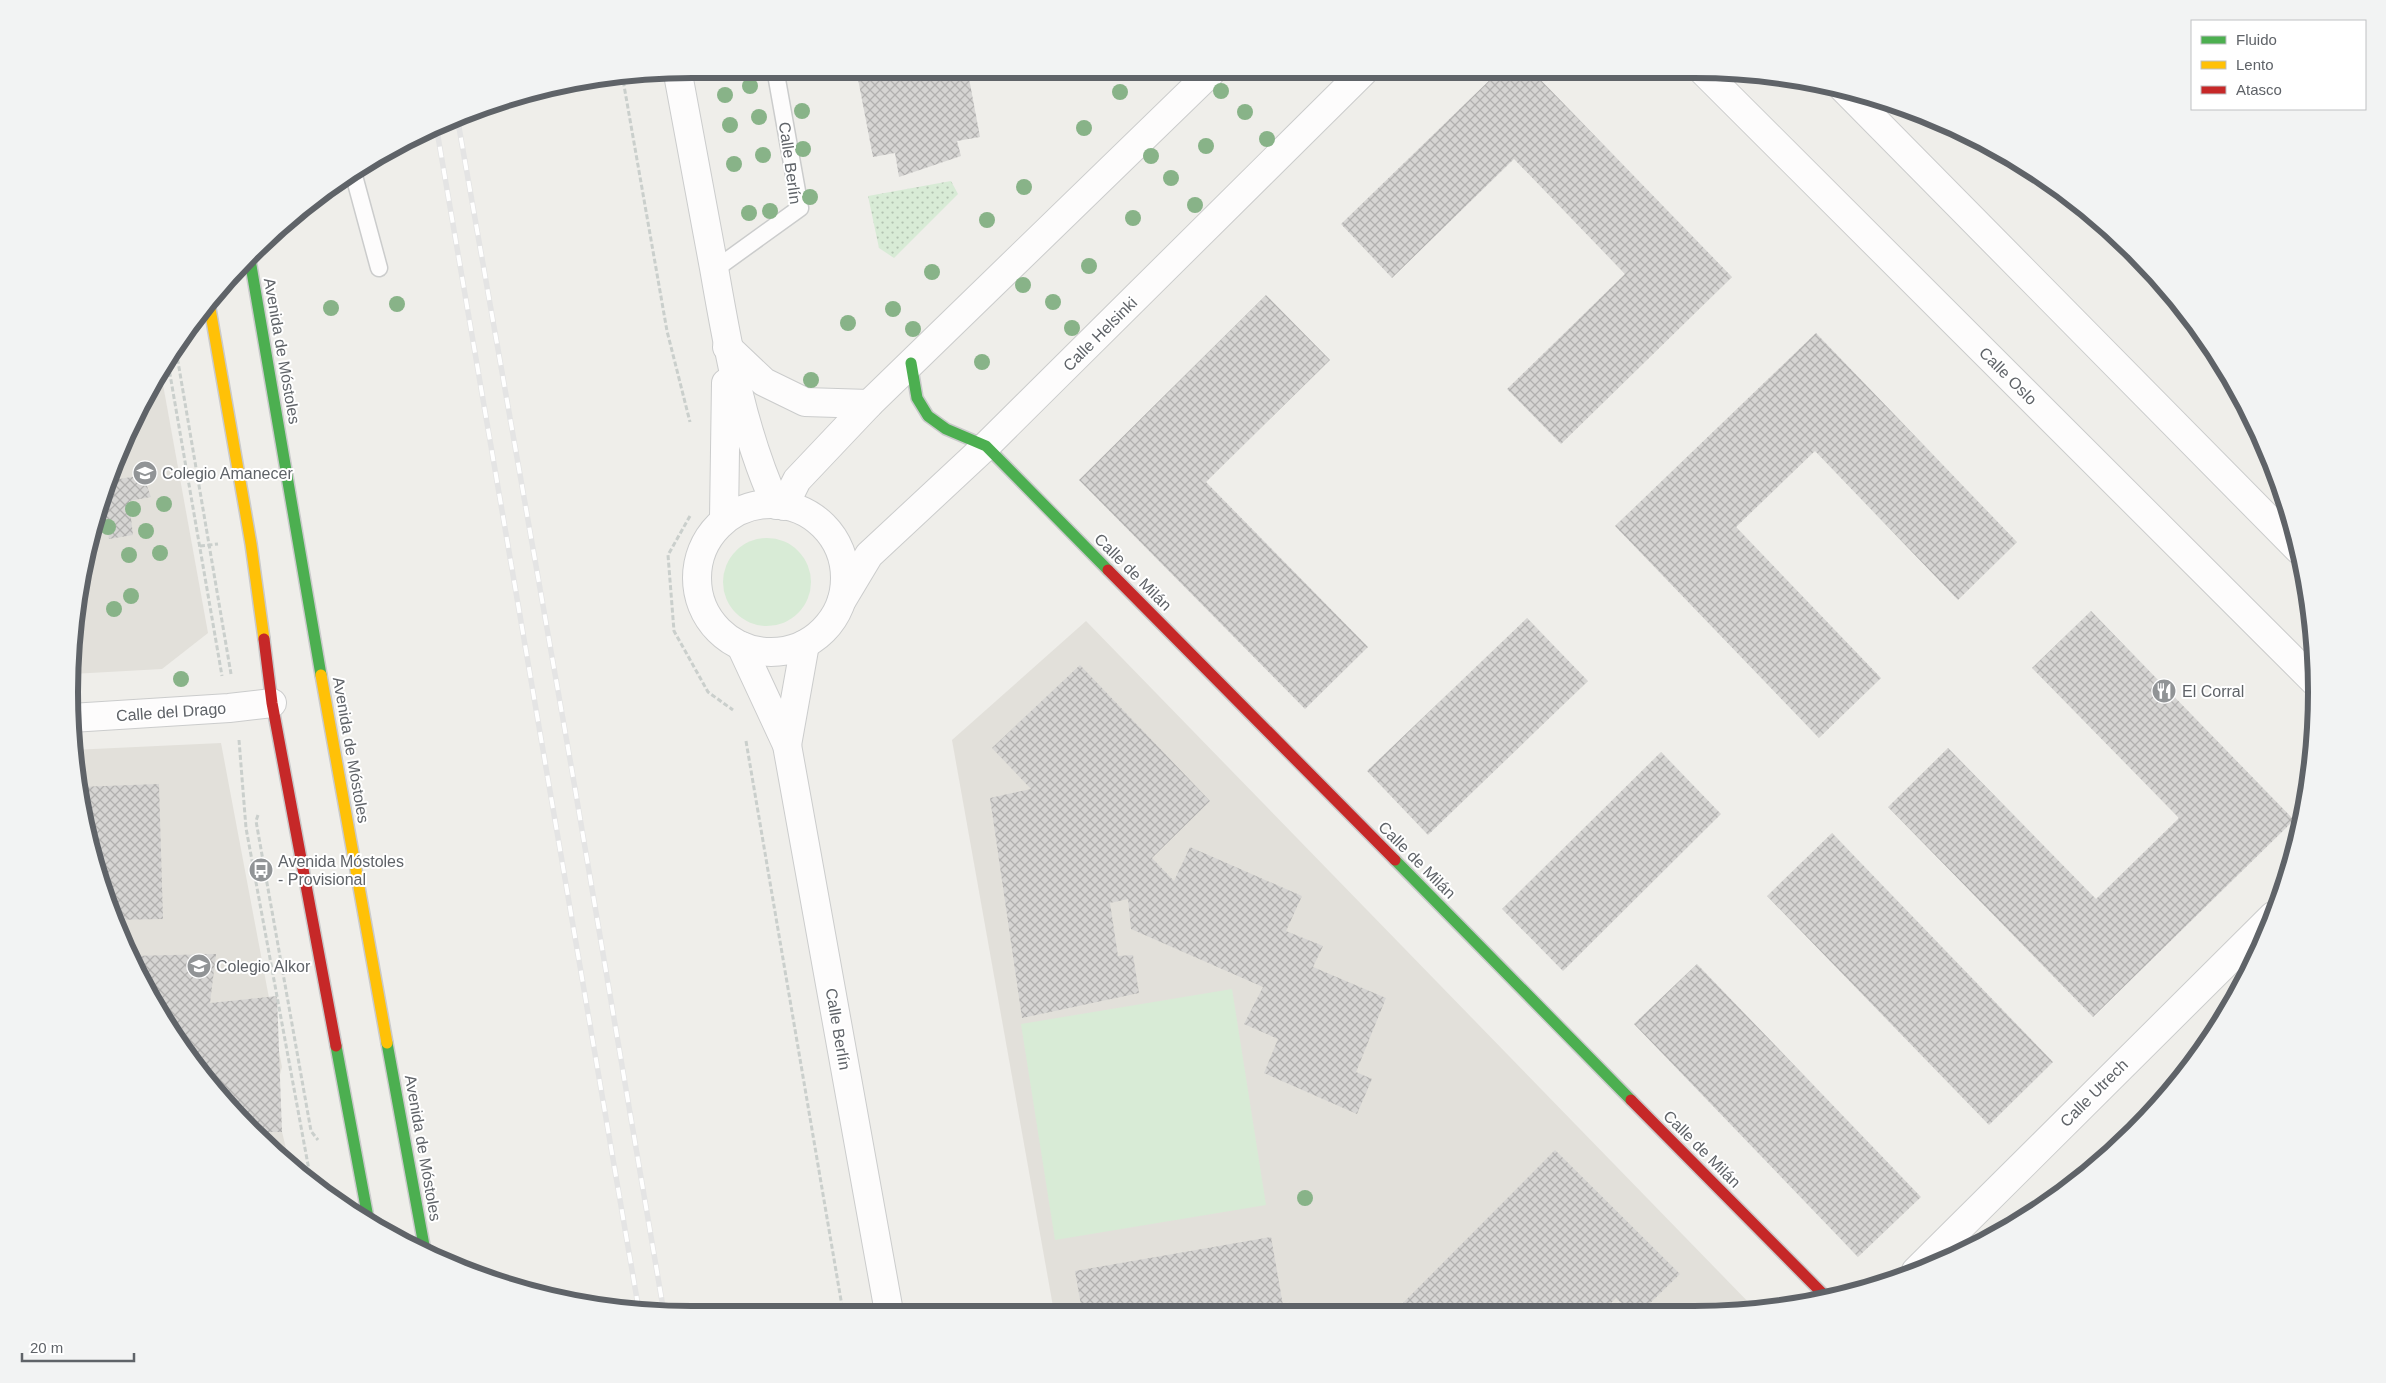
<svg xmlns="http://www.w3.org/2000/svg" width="2386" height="1383" font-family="Arial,sans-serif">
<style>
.education{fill:#e2e0da}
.grass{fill:#d8ebd6}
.park{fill:url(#park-dots)}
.building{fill:url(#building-cross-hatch)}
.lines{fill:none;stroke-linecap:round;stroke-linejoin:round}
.lane-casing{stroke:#cbcccc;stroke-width:19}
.street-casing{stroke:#cbcccc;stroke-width:30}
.fast-casing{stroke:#cacacb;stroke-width:14}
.slow-casing{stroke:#cacacb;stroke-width:14}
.jam-casing{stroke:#cacacb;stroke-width:14}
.path{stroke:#cacfcc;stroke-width:3;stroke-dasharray:5 2.5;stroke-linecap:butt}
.lane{stroke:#fdfcfc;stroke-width:16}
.street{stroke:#fdfcfc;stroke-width:28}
.fast{stroke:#4caf50;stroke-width:11}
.slow{stroke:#ffc107;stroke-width:11}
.jam{stroke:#c62828;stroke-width:11}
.rail-casing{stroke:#e4e4e4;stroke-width:5.5}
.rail{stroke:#fff;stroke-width:4;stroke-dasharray:11;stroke-linecap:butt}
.tree{fill:#88b388}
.labels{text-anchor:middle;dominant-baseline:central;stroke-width:4;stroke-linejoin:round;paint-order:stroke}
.street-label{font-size:16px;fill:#5f6368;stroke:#fff}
.poi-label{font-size:16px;fill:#5f6368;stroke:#fff;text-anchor:start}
.rim{fill:none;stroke:#5f6368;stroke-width:6}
</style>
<defs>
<pattern id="park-dots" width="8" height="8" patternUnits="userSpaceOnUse" patternTransform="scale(1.25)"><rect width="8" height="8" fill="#d8ebd6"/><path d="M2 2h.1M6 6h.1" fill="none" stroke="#b2c2b1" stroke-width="1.8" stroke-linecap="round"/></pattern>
<pattern id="building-cross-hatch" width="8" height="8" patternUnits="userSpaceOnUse" patternTransform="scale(1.25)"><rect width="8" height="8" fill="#d6d5d3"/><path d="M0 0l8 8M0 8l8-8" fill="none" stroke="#b1b0af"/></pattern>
</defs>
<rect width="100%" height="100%" fill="#efeeea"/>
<g class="education">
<path d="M160,368L208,633L162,669L72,674L74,610L90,530L133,416Z"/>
<path d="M1086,621L1755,1309L1054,1312L952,740Z"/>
<path d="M221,743L282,1067L274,1097L290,1166L223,1102L152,1003L116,930L81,813L72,750Z"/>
</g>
<g class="grass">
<circle cx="767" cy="582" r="44"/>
<path d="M1232,989L1266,1205L1055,1240L1021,1024Z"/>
</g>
<path class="park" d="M951,181L958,194L894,258L879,248L868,196Z"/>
<g class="building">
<path d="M1499,71H1532L1732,277L1561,444L1507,389L1625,274L1514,159L1392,278L1341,224Z"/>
<path d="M865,73H968L980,137L957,141L961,156L899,177L895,153L873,157L858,79L866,78Z"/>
<path d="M1266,295L1330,360L1206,482L1368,647L1305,709L1079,480Z"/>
<path d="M1816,333L2017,542L1958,600L1815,451L1736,527L1881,678L1819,738L1615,526Z"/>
<path d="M143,475L151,497L129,501L133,535L109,539L103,496L108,481Z"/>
<path d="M2091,611L2294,820L2093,1017L1888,807L1948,748L2096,899L2179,818L2032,668Z"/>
<path d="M1527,618L1588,681L1428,835L1367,771Z"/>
<path d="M1080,665L1210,801L1152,858L1174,881L1190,847L1302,896L1286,931L1323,946L1313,967L1386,998L1356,1072L1372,1079L1357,1114L1264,1073L1278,1039L1244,1024L1263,987L1131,929L1128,899L1110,903L1118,956L1133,955L1139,993L1022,1018L990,798L1031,789L992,748Z"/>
<path d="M1661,752L1721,814L1563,971L1502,909Z"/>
<path d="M159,784L163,919L113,920L81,813L77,787Z"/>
<path d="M1832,833L2053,1062L1989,1125L1767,896Z"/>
<path d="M216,954L210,1003L277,996L282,1132H253L223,1102L152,1003L129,956Z"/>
<path d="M1697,964L1921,1197L1858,1257L1634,1024Z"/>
<path d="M1555,1150L1680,1274L1644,1309H1628L1616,1298L1604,1310H1396Z"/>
<path d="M1271,1237L1284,1311H1082L1075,1271Z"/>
</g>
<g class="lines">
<defs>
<g id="lane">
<path d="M353,172L379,268"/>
<path d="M714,270L800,208L776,74"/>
</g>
<g id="street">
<path d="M1702,70L2315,682"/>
<path d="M678,74C690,138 702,203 714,268C728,349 742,430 776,505"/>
<path d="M1843,88L2299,550"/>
<path d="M727,347L764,382L805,402L869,404"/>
<circle cx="771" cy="578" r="74"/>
<path d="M784,506L797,480L869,404L1211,72"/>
<path d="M724,518L726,383"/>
<path d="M842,600L869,555L986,446L1364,71"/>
<path d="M741,646L787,745L889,1312"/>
<path d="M71,718L229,708L272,703"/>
<path d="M787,745L805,644"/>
<path d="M1916,1271L2273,916"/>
</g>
<g id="fast">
<path d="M249,254L321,675"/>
<path d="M911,363L917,398L928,416L946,429L986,446L1108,570"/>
<path d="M1395,860L1631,1100"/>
<path d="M387,1043L425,1251"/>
<path d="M336,1046L369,1223"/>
</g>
<g id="slow">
<path d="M209,303L251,544L264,639"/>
<path d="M321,675L387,1043"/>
</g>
<g id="jam">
<path d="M1108,570L1395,860"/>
<path d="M264,639L272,703L336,1046"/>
<path d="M1631,1100L1826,1297"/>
</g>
</defs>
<use href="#lane" class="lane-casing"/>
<use href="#street" class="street-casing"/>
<use href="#fast" class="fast-casing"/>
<use href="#slow" class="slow-casing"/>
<use href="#jam" class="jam-casing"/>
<g class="path">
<path d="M622,74L667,331L690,422"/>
<path d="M175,344L231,674"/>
<path d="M167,357L222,676"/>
<path d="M690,516L668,555L674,631L708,692L733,710"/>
<path d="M200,546L218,544"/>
<path d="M239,740L246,828L311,1181"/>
<path d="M746,741L843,1312"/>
<path d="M258,815L256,821L311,1131L318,1140"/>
</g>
<use href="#lane" class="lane"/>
<use href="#street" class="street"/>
<use href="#fast" class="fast"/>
<use href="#slow" class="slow"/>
<use href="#jam" class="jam"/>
<defs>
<g id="rail">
<path d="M457,116L571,765L664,1313"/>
<path d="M436,125L639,1311"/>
</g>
</defs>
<use href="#rail" class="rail-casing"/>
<use href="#rail" class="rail"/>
</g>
<g class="tree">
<circle cx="750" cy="86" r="8"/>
<circle cx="1221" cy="91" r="8"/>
<circle cx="1120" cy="92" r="8"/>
<circle cx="725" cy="95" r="8"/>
<circle cx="802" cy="111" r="8"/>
<circle cx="1245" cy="112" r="8"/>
<circle cx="759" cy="117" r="8"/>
<circle cx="730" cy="125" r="8"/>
<circle cx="1084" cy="128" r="8"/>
<circle cx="1267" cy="139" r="8"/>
<circle cx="1206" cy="146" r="8"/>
<circle cx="803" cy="149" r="8"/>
<circle cx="763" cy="155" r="8"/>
<circle cx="1151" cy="156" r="8"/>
<circle cx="734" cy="164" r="8"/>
<circle cx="1171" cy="178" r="8"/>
<circle cx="1024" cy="187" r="8"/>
<circle cx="810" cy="197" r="8"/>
<circle cx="1195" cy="205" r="8"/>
<circle cx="770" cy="211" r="8"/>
<circle cx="749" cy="213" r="8"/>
<circle cx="1133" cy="218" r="8"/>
<circle cx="987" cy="220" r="8"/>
<circle cx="1089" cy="266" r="8"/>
<circle cx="932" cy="272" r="8"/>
<circle cx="1023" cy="285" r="8"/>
<circle cx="1053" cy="302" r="8"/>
<circle cx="397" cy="304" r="8"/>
<circle cx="331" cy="308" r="8"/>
<circle cx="893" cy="309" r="8"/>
<circle cx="848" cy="323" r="8"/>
<circle cx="1072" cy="328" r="8"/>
<circle cx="913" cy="329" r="8"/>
<circle cx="982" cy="362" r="8"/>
<circle cx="811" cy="380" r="8"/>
<circle cx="164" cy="504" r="8"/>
<circle cx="133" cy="509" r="8"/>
<circle cx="108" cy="527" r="8"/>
<circle cx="146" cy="531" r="8"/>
<circle cx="160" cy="553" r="8"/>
<circle cx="129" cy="555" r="8"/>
<circle cx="131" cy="596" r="8"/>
<circle cx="114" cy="609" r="8"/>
<circle cx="181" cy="679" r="8"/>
<circle cx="1305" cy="1198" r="8"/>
</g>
<defs>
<symbol id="school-disc" viewBox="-11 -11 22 22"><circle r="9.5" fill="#919496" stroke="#fff"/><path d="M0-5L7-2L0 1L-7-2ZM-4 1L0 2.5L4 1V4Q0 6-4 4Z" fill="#fff"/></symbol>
<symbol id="restaurant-disc" viewBox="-11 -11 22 22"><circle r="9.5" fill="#919496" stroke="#fff"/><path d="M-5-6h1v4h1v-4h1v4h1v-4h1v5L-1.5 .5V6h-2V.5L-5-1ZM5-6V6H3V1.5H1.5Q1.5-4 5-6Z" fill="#fff"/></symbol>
<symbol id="bus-disc" viewBox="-11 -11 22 22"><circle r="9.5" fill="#919496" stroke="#fff"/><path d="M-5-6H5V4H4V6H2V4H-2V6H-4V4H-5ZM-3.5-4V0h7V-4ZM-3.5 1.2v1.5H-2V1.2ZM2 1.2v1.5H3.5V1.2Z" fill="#fff"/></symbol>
</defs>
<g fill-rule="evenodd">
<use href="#school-disc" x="131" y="459" width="28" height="28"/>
<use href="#restaurant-disc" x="2150" y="677" width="28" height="28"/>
<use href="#bus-disc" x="247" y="856" width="28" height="28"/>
<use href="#school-disc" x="185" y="952" width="28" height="28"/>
</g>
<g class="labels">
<g class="street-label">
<text transform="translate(790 163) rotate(82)">Calle Berlín</text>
<text transform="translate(1100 334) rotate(-45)">Calle Helsinki</text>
<text transform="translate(282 351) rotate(80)">Avenida de Móstoles</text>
<text transform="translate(2008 376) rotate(45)">Calle Oslo</text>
<text transform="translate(1133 572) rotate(45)">Calle de Milán</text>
<text transform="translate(171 712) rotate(-4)">Calle del Drago</text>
<text transform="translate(351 750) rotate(80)">Avenida de Móstoles</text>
<text transform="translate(1417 860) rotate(45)">Calle de Milán</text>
<text transform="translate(838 1029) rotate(80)">Calle Berlín</text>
<text transform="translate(2094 1093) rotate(-45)">Calle Utrech</text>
<text transform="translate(423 1148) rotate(80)">Avenida de Móstoles</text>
<text transform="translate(1702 1149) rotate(45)">Calle de Milán</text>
</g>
<g class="poi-label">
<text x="162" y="473">Colegio Amanecer</text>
<text x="2182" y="691">El Corral</text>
<text x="278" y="861">Avenida Móstoles<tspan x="278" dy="18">- Provisional</tspan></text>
<text x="216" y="966">Colegio Alkor</text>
</g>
</g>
<path d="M0 0H2386V1383H0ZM692 78H1694A614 614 0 0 1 2308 692V692A614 614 0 0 1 1694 1306H692A614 614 0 0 1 78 692V692A614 614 0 0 1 692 78Z" fill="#f2f3f3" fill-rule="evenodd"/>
<path class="rim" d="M692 78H1694A614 614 0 0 1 2308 692V692A614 614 0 0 1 1694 1306H692A614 614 0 0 1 78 692V692A614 614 0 0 1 692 78Z"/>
<rect x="2191" y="20" width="175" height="90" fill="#ffffff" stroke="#bfc1c3"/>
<rect x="2201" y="36" width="25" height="8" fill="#4caf50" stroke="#bfc1c3"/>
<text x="2236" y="45" font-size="15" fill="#5f6368">Fluido</text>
<rect x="2201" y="61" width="25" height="8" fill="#ffc107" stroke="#bfc1c3"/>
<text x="2236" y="70" font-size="15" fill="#5f6368">Lento</text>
<rect x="2201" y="86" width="25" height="8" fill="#c62828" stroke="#bfc1c3"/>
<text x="2236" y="95" font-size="15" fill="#5f6368">Atasco</text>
<path d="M22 1353v8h112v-8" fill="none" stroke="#5f6368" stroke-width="2.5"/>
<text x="30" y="1353" font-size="15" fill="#5f6368" stroke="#ffffff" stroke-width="4" paint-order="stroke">20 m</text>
</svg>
